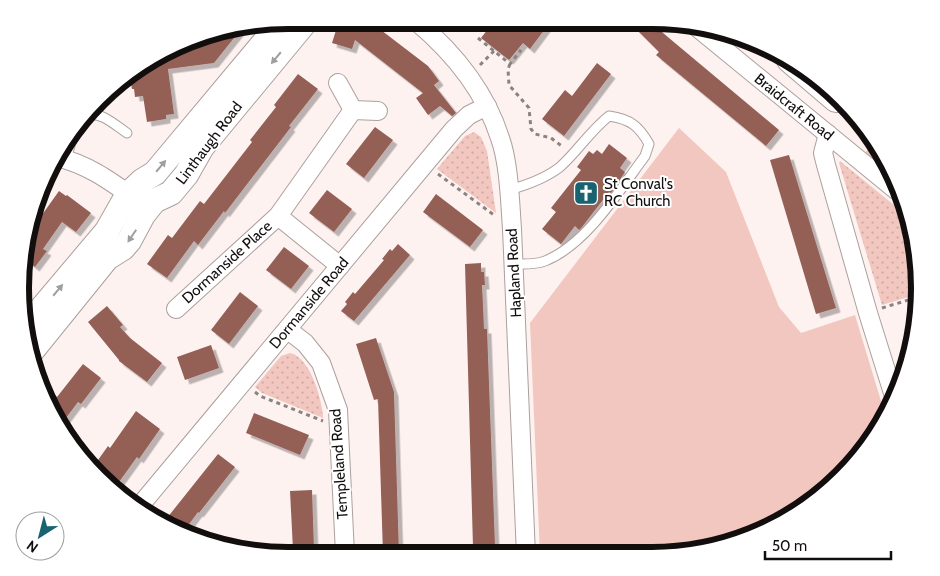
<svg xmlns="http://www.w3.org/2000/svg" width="940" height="576" font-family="Cabin,sans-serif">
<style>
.grass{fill:url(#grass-dots)}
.park{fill:#f1c7bf}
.building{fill:#946057;filter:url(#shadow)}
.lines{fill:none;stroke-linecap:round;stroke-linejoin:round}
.lane-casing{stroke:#aba09e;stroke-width:11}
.street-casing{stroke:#aba09e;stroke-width:20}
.secondary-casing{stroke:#aba09e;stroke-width:26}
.path{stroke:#8b8382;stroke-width:3;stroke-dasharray:4 4;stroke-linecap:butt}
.lane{stroke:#fff;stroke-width:9}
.street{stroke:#fff;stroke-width:18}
.secondary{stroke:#fff;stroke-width:24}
.oneway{fill:#a09f9f}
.labels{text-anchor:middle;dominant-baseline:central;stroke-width:4;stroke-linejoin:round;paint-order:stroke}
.street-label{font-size:15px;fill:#120e0e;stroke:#fff}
.poi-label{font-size:15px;fill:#120e0e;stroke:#fff;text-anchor:start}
.rim{fill:none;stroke:#120e0e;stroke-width:6}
</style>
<defs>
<pattern id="grass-dots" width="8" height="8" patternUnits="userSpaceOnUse" patternTransform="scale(1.25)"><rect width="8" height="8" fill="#f1c7bf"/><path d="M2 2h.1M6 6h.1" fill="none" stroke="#ceaaa3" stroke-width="1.8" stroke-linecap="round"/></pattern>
<filter id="shadow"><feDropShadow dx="4.5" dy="4.5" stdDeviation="0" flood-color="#0004"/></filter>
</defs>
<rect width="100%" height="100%" fill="#fef2f0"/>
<g class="grass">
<path d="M474,132L481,137L487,151L496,213L437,169L465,136Z"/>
<path d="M874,142L884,154L892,177L864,154Z"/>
<path d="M840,161L905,214L918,253L915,295L882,305L839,163Z"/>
<path d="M290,353C311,358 322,400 323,418L262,393L255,387L281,356Z"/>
</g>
<path class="park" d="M679,128L726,172L779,307L801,333L855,315L884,411L865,451L786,520L722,547L670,555H540L530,323Z"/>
<g class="building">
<path d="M329,20H336L359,27L360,22L377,27L428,66L439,81L434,85L456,113L452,116L440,106L428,115L416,98L423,93L355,40L352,49L332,43L337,27Z"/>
<path d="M494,21H551L530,49L523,43L509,60L481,38Z"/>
<path d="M629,22H652L663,33L779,130L766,146L656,55L659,52Z"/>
<path d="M242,28L214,63L168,69L174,114L166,115V119L147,122L143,96L135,97L134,89H132L129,73L202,34Z"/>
<path d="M597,63L611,74L564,136L542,119L565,90L572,96Z"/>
<path d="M298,74L318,89L289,126L291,127L225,213L224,211L198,245L194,241L167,278L147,264L168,235L172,238L200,201L204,204L252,142L250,140L276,107L274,105Z"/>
<path d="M375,127L393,140L364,178L346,164Z"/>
<path d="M609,144L627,158L620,168L625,172L611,193L609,192L582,227L579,230L575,226L561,244L542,229L556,212L551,208L581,170L577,167L589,151L593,154L597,150L602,154Z"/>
<path d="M789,155L836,308L816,314L770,160Z"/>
<path d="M327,190L352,209L334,232L309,213Z"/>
<path d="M59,191L66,196L67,195L91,213L76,232L62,222L43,249L47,251L35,267L25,259L29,233Z"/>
<path d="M436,194L483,230L470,247L423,212Z"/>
<path d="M398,244L410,255L354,321L341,311L347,304L345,302L353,292L355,294L384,260L382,259L390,249L392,251Z"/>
<path d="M284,247L309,266L291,289L266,270Z"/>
<path d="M481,263V272H484L485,285H482L483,305L484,329H487L495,546L473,547L465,264Z"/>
<path d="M240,292L258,306L229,344L211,330Z"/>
<path d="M107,306L123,325L120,327L130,338L162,363L147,382L119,361V360L88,322Z"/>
<path d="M376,338L394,392L399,554H383L378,399L374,400L356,344Z"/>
<path d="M211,345L219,368L185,380L177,357Z"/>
<path d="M83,364L101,378L81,404L78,402L60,426L49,403L55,395L57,397Z"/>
<path d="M136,411L160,429L139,459L137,457L119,482L115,480L111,486L93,467L108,446L110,448Z"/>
<path d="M254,413L309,435L300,455L246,433Z"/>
<path d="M218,454L235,467L199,513L198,512L182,534L163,523Z"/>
<path d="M312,490L314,549L293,550L290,491Z"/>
</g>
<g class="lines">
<defs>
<g id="lane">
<path d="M88,115C102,112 115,125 127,133"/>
<path d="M66,159L75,129"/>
<path d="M509,190C527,185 546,178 560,167C577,152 590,131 609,116C630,119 639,126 649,144L645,156C619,191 586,245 545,261C535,265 524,264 514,264"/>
</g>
<g id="street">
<path d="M416,21C453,52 485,91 500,138C509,163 510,201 512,229L526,555"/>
<path d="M693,24L896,190"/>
<path d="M338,83L353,110L378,111"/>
<path d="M828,134L823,153L826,165L868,313L893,393"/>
<path d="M57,157C89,165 110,181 137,200"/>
<path d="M278,216L340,266"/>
<path d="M176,309L278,216L353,110"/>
<path d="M288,330L305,343L321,363L338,410L345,554"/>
<path d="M138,508L454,129L469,115L487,106"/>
</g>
<g id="secondary">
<path d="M789,60L836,100"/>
<path d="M26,327L107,231L128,194L142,181L155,173L282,21"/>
<path d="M31,352L107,258L123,248L129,241L143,215L154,201L171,193L186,175L202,147L307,20"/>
</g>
</defs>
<use href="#lane" class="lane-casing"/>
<use href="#street" class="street-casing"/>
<use href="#secondary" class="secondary-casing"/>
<g class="path">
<path d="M478,38L510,64L521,50"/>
<path d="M510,64L508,69L509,85L529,108L531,129L535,134L551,138L563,147"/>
<path d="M480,65L494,51"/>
<path d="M438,174L494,215"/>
<path d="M882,308L915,298"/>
<path d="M255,392L260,396L323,421"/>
</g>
<use href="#lane" class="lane"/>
<use href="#street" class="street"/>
<use href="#secondary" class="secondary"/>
</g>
<defs><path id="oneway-solid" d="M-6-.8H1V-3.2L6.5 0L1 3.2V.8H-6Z" transform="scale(1.25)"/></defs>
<g class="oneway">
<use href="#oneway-solid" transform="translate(276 58) rotate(130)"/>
<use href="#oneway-solid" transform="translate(161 166) rotate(-50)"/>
<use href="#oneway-solid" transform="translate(132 236) rotate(124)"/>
<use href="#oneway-solid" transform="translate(58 290) rotate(-50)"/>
</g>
<defs>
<symbol id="church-square" viewBox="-11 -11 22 22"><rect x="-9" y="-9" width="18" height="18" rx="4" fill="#18636f" stroke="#fff"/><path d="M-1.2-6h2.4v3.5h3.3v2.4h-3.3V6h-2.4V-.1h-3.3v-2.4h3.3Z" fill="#fff"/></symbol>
</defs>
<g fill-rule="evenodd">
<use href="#church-square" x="572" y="179" width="28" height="28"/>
</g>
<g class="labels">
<g class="street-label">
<text transform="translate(794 107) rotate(39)">Braidcraft Road</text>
<text transform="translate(209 143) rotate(-53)">Linthaugh Road</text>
<text transform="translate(227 262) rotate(-42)">Dormanside Place</text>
<text transform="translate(514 273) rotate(-93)">Hapland Road</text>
<text transform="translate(309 303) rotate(-50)">Dormanside Road</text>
<text transform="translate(339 464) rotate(-94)">Templeland Road</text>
</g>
<g class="poi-label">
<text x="604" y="184">St Conval's<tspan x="604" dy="17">RC Church</tspan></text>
</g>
</g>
<path d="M0 0H940V576H0ZM288 29H652A259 259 0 0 1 911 288V288A259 259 0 0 1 652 547H288A259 259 0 0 1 29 288V288A259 259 0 0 1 288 29Z" fill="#fff" fill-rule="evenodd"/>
<path class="rim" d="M288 29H652A259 259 0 0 1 911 288V288A259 259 0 0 1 652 547H288A259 259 0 0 1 29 288V288A259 259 0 0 1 288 29Z"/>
<g transform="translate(40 536) rotate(216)"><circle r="24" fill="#ffffff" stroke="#a09f9f"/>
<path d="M0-4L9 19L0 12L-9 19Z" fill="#18636f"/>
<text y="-8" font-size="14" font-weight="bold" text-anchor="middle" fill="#120e0e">N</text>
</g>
<path d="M765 551v8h126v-8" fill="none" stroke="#120e0e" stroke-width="2.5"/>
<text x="772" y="551" font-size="15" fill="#120e0e" stroke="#ffffff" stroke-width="4" paint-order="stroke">50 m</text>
</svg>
